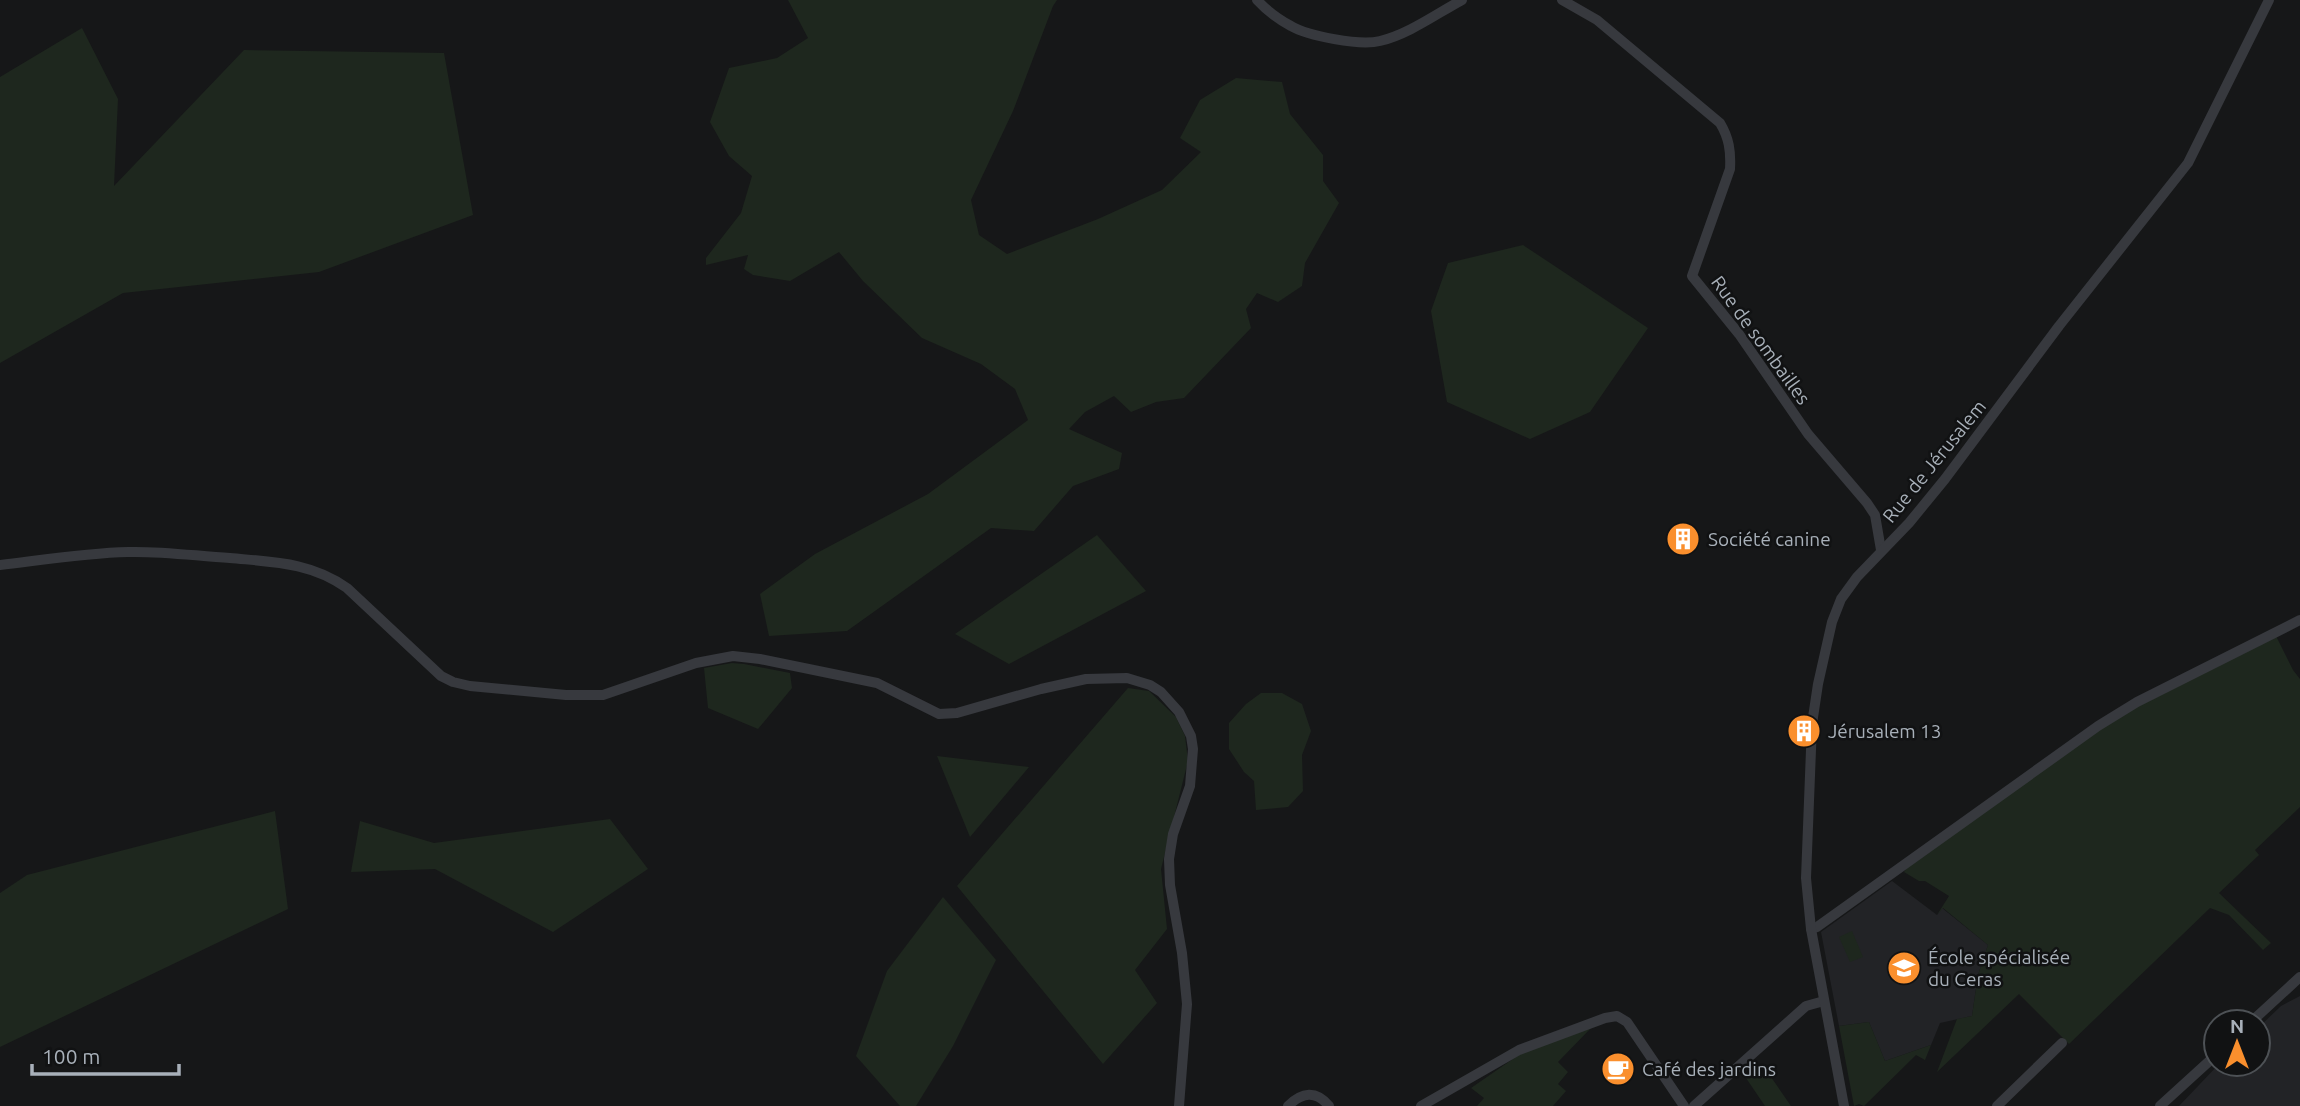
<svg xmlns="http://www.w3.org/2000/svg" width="2300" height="1106" font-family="Ubuntu,sans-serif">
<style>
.built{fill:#222326}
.green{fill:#1e271e}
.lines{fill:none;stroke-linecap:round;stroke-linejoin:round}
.minor{stroke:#37393e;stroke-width:10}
.labels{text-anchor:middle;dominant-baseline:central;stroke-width:5;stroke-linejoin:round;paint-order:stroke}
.street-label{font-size:19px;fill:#a8b0b9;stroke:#111213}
.poi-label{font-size:19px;fill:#a8b0b9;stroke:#111213;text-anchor:start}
</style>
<rect width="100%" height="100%" fill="#161718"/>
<g class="built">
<path d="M1892,881L1937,915L1942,908L1988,945L1978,975L1972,1016L1940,1023L1931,1045L1885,1061L1869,1022L1839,1026L1821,932Z"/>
<path d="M2300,996V1106H2179L2219,1064H2258V1028L2281,1006Z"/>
</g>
<g class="green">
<path d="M788,0H1057L1053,6L1013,111L971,200L979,235L1007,254L1098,219L1162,190L1201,152L1180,138L1200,100L1236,78L1282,82L1290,114L1323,155V181L1339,203L1305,263L1302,286L1278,302L1257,293L1246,309L1251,328L1184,398L1156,402L1131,412L1114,396L1085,412L1069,429L1122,453L1119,469L1073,486L1034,531L991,528L847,631L769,636L760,594L815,554L928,494L1028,420L1015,389L981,364L922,338L863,281L839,252L790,281L753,275L744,269L748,255L706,265V258L741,213L752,176L729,156L710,122L729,68L777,58L808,38Z"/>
<path d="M82,28L118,99L114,186L244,50L444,53L473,215L319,272L123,293L0,363V77Z"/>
<path d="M1523,245L1648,328L1590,412L1530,439L1447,402L1431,311L1448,263Z"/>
<path d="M1097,535L1146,591L1009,664L955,634Z"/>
<path d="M2276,636L2293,670L2300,679V807L2255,850L2259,855L2219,893L2271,943L2263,950L2229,915L2210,908L2069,1044L2019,994L1937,1072L1957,1019L1972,1016L1978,975L1988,945L1943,908L1937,915L1949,896L1925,881H1919L1904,872L1908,866L2118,716Z"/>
<path d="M732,663L744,664L790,673L792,688L758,729L708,708L704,668Z"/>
<path d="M1128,688L1149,691L1176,717L1185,736L1188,761L1161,869L1167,929L1135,970L1157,1003L1103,1064L957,886Z"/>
<path d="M1261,693H1282L1302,704L1311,731L1302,755L1303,791L1288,807L1256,810L1254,781L1244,772L1229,749V723L1246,704Z"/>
<path d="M937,756L1029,767L970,837Z"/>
<path d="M275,811L288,909L0,1047V893L27,875Z"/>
<path d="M610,819L648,869L553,932L435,869L351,872L360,821L434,843Z"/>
<path d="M943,897L996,960L953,1046L916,1106H900L856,1056L887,971Z"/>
<path d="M1852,931L1863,957L1850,962L1839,937Z"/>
<path d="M1869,1022L1885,1061L1931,1045L1925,1060L1916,1055L1864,1106L1859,1104L1854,1106L1839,1026Z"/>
<path d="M1591,1028L1558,1062L1568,1072L1558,1084L1566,1091L1553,1106H1477L1484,1098L1471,1088L1523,1052Z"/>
<path d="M1762,1064L1791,1106H1765L1746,1078Z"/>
</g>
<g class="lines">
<g class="minor">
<path d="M1257,0C1267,11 1278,19 1291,26C1308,36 1360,46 1380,41C1409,34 1436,14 1462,0"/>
<path d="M1562,0L1597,20L1720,123C1729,138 1731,151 1730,169L1692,276L1739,334L1808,434L1867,503L1875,515L1881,550"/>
<path d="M0,565C42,560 85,553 128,552C162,551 196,556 230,558C272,562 311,562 347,588L441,676L453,682L470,686L566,695H603L696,663L733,656L760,659L877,683L939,714L957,713L1041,689L1086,679L1127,678L1150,685L1161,692L1179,712L1191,736L1193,749L1190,786L1173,834L1169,859L1170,885L1182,953L1187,1004L1179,1106"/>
<path d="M1811,929L1817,927L2098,726L2137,702L2300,620"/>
<path d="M2251,1022L2300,977"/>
<path d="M1288,1106C1302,1092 1316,1090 1329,1106"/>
<path d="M1421,1106L1519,1050L1605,1018L1617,1016L1627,1022L1684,1106"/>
<path d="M1694,1106L1806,1006L1824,1001"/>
<path d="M1844,1106L1811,929L1806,878L1812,724L1818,684L1832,622L1841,599L1857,577L1909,523L1945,479L2059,326L2188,163L2269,0"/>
<path d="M1997,1106L2062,1043"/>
<path d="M2160,1106L2216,1055"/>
</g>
</g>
<defs>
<symbol id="building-disc" viewBox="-11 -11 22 22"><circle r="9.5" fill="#fa8f2d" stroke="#111213"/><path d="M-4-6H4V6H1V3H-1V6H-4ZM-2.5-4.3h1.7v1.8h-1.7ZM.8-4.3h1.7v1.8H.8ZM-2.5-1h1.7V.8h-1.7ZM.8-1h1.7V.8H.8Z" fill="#fff"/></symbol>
<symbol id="school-disc" viewBox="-11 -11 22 22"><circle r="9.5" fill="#fa8f2d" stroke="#111213"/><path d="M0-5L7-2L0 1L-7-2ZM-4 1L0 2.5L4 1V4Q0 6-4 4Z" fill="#fff"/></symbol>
<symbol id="cafe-disc" viewBox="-11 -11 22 22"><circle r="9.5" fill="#fa8f2d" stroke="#111213"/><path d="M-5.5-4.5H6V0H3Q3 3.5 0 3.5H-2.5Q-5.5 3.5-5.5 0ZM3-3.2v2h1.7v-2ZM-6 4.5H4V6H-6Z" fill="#fff"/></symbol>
</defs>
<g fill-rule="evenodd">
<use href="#building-disc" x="1664" y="520" width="38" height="38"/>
<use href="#building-disc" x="1785" y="712" width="38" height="38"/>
<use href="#school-disc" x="1885" y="949" width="38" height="38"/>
<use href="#cafe-disc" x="1599" y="1050" width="38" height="38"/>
</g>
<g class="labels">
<g class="street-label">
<text transform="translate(1761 340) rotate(54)">Rue de sombailles</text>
<text transform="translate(1934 461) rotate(-51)">Rue de Jérusalem</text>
</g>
<g class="poi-label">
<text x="1708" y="539">Société canine</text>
<text x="1828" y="731">Jérusalem 13</text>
<text x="1928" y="957">École spécialisée<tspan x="1928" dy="22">du Ceras</tspan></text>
<text x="1642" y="1069">Café des jardins</text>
</g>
</g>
<g transform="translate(2237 1043)"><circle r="33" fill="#111213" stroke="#4d5155" stroke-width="2"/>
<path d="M0-5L12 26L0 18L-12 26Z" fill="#fa8f2d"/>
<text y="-10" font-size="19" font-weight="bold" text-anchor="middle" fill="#a8b0b9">N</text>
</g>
<path d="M32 1064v10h147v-10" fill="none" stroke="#a8b0b9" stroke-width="3.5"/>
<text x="42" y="1064" font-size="21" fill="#a8b0b9" stroke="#111213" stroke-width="5" paint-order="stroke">100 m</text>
</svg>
